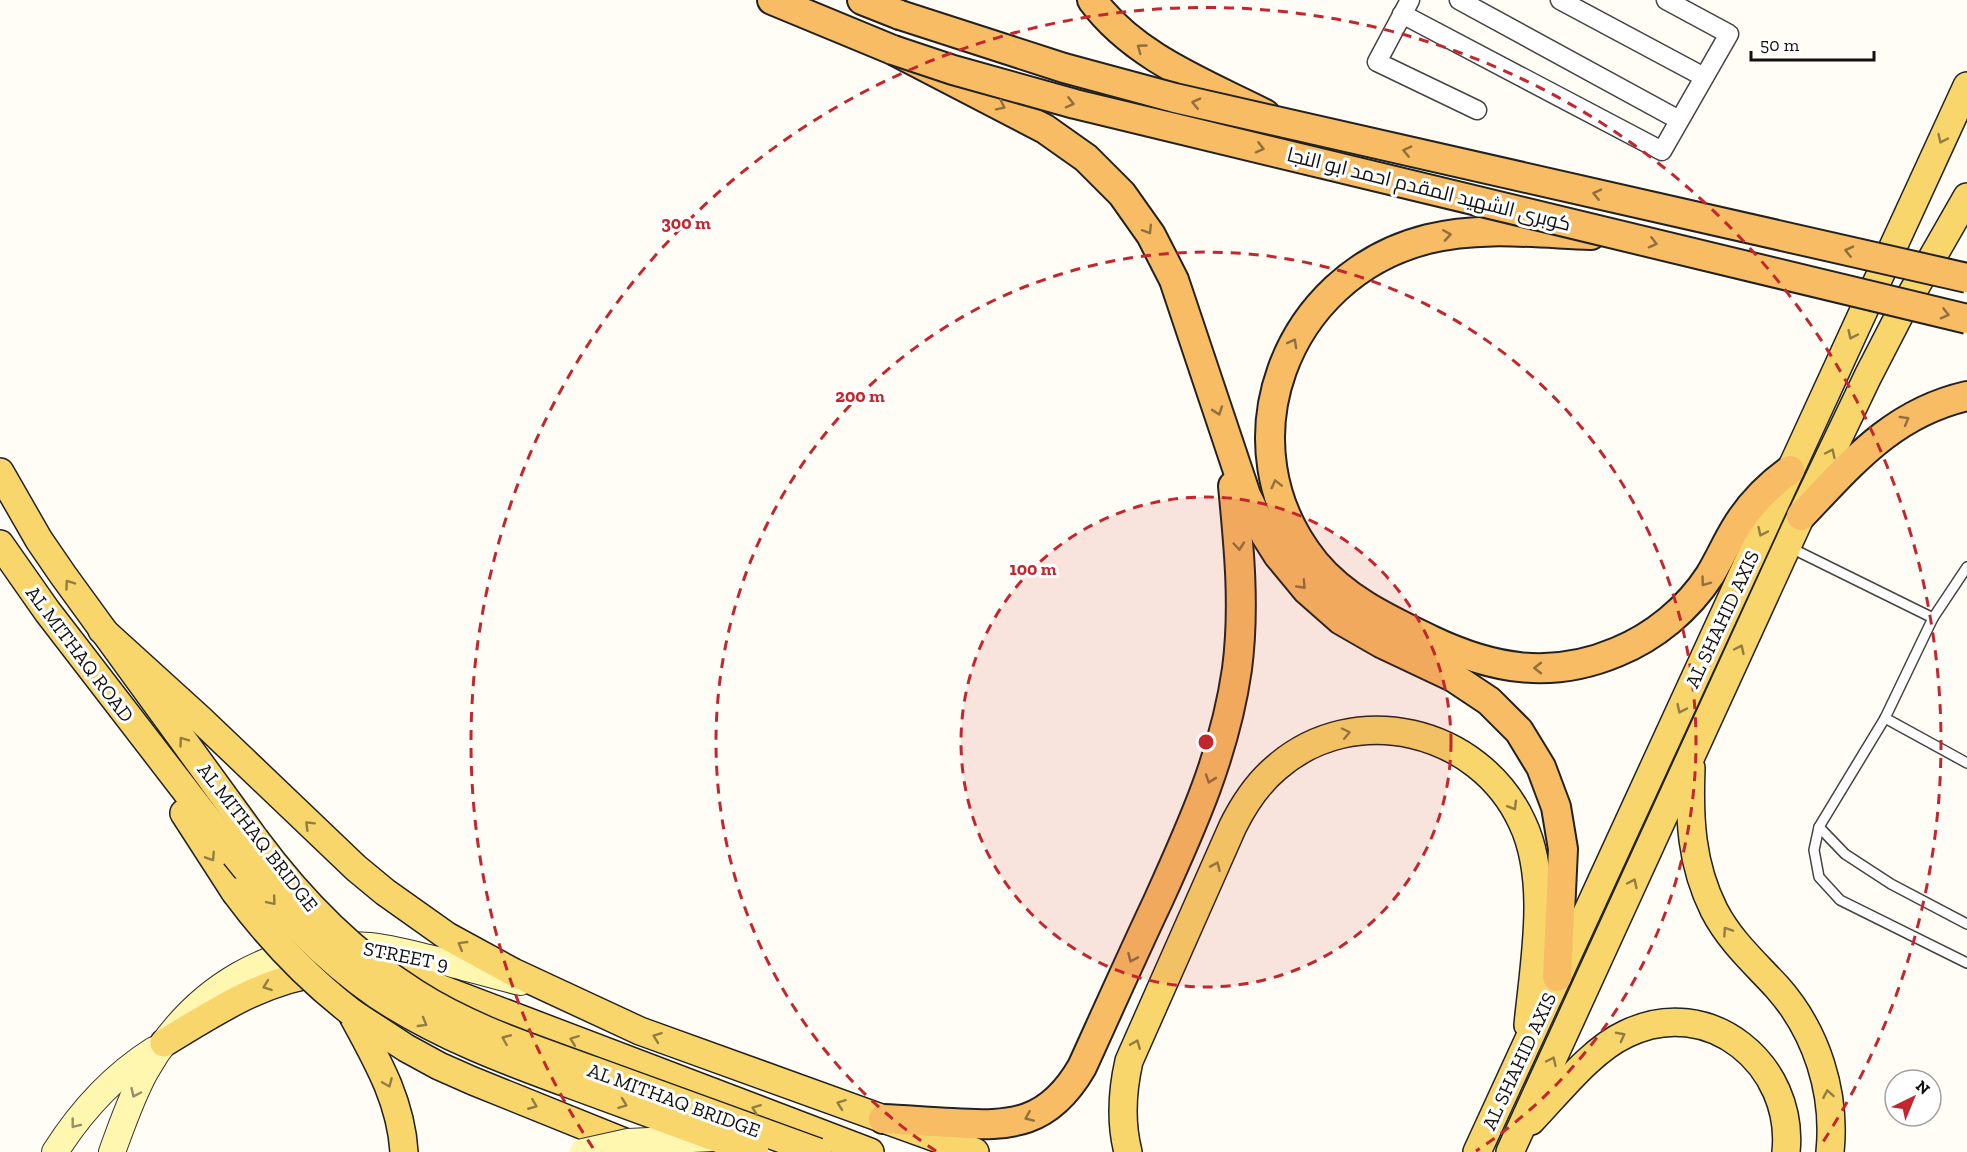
<svg xmlns="http://www.w3.org/2000/svg" width="1967" height="1152" font-family="'Zilla Slab',Cairo,serif">
<style>
.lines{fill:none;stroke-linecap:round;stroke-linejoin:round}
.service-casing{stroke:#444;stroke-width:12}
.minor-casing{stroke:#444;stroke-width:21}
.secondary-casing{stroke:#333;stroke-width:28}
.primary-casing{stroke:#222;stroke-width:30}
.trunk-casing{stroke:#222;stroke-width:32}
.service{stroke:#fff;stroke-width:9}
.minor{stroke:#fff;stroke-width:18}
.secondary{stroke:#fff6b0;stroke-width:26}
.primary{stroke:#f9d66b;stroke-width:27}
.trunk{stroke:#f7bc64;stroke-width:28}
.secondary-bridge-casing{stroke:#333;stroke-width:28;stroke-linecap:butt}
.primary-bridge-casing{stroke:#222;stroke-width:30;stroke-linecap:butt}
.trunk-bridge-casing{stroke:#222;stroke-width:32;stroke-linecap:butt}
.secondary-bridge{stroke:#fff6b0;stroke-width:26}
.primary-bridge{stroke:#f9d66b;stroke-width:27}
.trunk-bridge{stroke:#f7bc64;stroke-width:28}
.oneway{stroke:#906f3f}
.oneway2{stroke:#917d42}
.oneway3{stroke:#948f68}
.ring{fill:none;stroke:#c4262e;stroke-width:3;stroke-dasharray:10 8}
.labels{text-anchor:middle;dominant-baseline:central;stroke-width:6;stroke-linejoin:round;paint-order:stroke}
.street-label{font-size:20px;fill:#111;stroke:#fff}
.centre{fill:#c4262e;stroke:#fff;stroke-width:3}
.ring-label{font-size:18px;text-anchor:middle;font-weight:bold;fill:#c4262e;stroke:#fff;stroke-width:6;stroke-linejoin:round;paint-order:stroke}
</style>
<rect width="100%" height="100%" fill="#fffdf5"/>
<g class="lines">
<defs>
<g id="service">
<path d="M1789,547L1933,618"/>
<path d="M1967,567L1933,618L1885,718L1967,763"/>
<path d="M1885,718L1819,827L1814,850L1819,877L1840,900L1967,963"/>
<path d="M1819,827L1845,854L1891,884L1967,924"/>
</g>
<g id="minor">
<path d="M1410,0L1377,62L1477,110"/>
<path d="M1459,0L1679,120"/>
<path d="M1560,0L1704,77"/>
<path d="M1402,14L1662,151L1729,34L1666,0"/>
</g>
<g id="secondary">
<path d="M55,1152C81,1111 113,1076 154,1050"/>
<path d="M112,1152C122,1125 131,1098 145,1072C192,989 273,939 370,946C392,948 415,955 437,960C465,967 492,975 520,982"/>
</g>
<g id="primary">
<path d="M0,472L39,540L63,575L255,839"/>
<path d="M0,544L47,611L235,855"/>
<path d="M102,630L200,719L356,868L385,892L447,936L513,972L640,1031L975,1152"/>
<path d="M1691,768C1689,818 1691,864 1714,910C1730,941 1754,962 1777,987C1817,1032 1836,1093 1830,1152"/>
<path d="M184,813L235,892"/>
<path d="M388,973L413,979L434,986L870,1152"/>
<path d="M351,1012L406,1048L439,1066L473,1081L639,1148"/>
<path d="M353,1016C377,1060 401,1101 404,1152"/>
<path d="M164,1043C220,1009 262,980 329,971"/>
<path d="M1531,1121C1558,1093 1591,1050 1626,1034C1709,993 1795,1065 1786,1152"/>
<path d="M1128,1152C1120,1121 1122,1092 1129,1061L1233,826C1244,804 1257,784 1276,768C1354,699 1479,729 1522,822C1550,880 1534,963 1528,1025"/>
<path d="M1477,1152L1967,86"/>
<path d="M1510,1152L1801,516L1868,376L1900,314L1967,197"/>
</g>
<g id="trunk">
<path d="M772,0L893,50L1045,129L1086,158L1122,194L1151,235L1174,280L1246,495L1266,536L1278,555L1307,590L1341,620L1381,643L1453,677L1489,701L1519,731L1541,767L1556,807L1563,849L1557,977"/>
<path d="M862,0L900,15"/>
<path d="M1092,0C1134,57 1204,83 1265,114"/>
<path d="M1591,235C1537,233 1480,226 1428,239C1284,275 1220,446 1315,563C1346,600 1388,619 1431,640C1492,669 1551,680 1617,652C1654,637 1688,609 1710,575C1719,560 1726,544 1735,529C1749,505 1768,486 1790,470"/>
<path d="M1801,516C1851,464 1892,413 1967,396"/>
<path d="M883,1119C906,1120 929,1122 952,1123C1012,1127 1049,1124 1082,1067C1107,1012 1132,956 1158,901C1193,824 1225,753 1237,669C1245,608 1239,547 1233,486"/>
</g>
</defs>
<use href="#service" class="service-casing"/>
<use href="#minor" class="minor-casing"/>
<use href="#secondary" class="secondary-casing"/>
<use href="#primary" class="primary-casing"/>
<use href="#trunk" class="trunk-casing"/>
<use href="#service" class="service"/>
<use href="#minor" class="minor"/>
<use href="#secondary" class="secondary"/>
<use href="#primary" class="primary"/>
<use href="#trunk" class="trunk"/>
<defs>
<path id="secondary-bridge" d="M583,1152L628,1142L713,1138"/>
<g id="primary-bridge">
<path d="M255,839C300,900 352,953 415,993C471,1029 533,1048 595,1071C669,1098 743,1125 818,1152"/>
<path d="M235,855C277,908 322,957 377,995C439,1036 506,1061 575,1086C635,1108 695,1130 755,1152"/>
<path d="M235,892C269,938 306,977 351,1012"/>
</g>
<g id="trunk-bridge">
<path d="M900,15L1064,68L1175,98L1967,278"/>
<path d="M893,50L953,70L1075,104L1967,319"/>
</g>
</defs>
<use href="#secondary-bridge" class="secondary-bridge-casing"/>
<use href="#primary-bridge" class="primary-bridge-casing"/>
<use href="#trunk-bridge" class="trunk-bridge-casing"/>
<use href="#secondary-bridge" class="secondary-bridge"/>
<use href="#primary-bridge" class="primary-bridge"/>
<use href="#trunk-bridge" class="trunk-bridge"/>
</g>
<defs><path id="oneway-chevron" d="M-2-3.5L2.5 0L-2 3.5" fill="none" stroke-width="1.6" stroke-linecap="round" stroke-linejoin="round" transform="scale(1.5)"/></defs>
<g class="oneway">
<use href="#oneway-chevron" transform="translate(1141 48) rotate(-144)"/>
<use href="#oneway-chevron" transform="translate(1070 103) rotate(14)"/>
<use href="#oneway-chevron" transform="translate(1196 103) rotate(-167)"/>
<use href="#oneway-chevron" transform="translate(1001 106) rotate(26)"/>
<use href="#oneway-chevron" transform="translate(1260 148) rotate(14)"/>
<use href="#oneway-chevron" transform="translate(1407 151) rotate(-167)"/>
<use href="#oneway-chevron" transform="translate(1597 194) rotate(-167)"/>
<use href="#oneway-chevron" transform="translate(1148 230) rotate(58)"/>
<use href="#oneway-chevron" transform="translate(1447 235) rotate(-9)"/>
<use href="#oneway-chevron" transform="translate(1653 243) rotate(14)"/>
<use href="#oneway-chevron" transform="translate(1849 251) rotate(-167)"/>
<use href="#oneway-chevron" transform="translate(1945 314) rotate(14)"/>
<use href="#oneway-chevron" transform="translate(1293 343) rotate(-61)"/>
<use href="#oneway-chevron" transform="translate(1218 411) rotate(71)"/>
<use href="#oneway-chevron" transform="translate(1905 420) rotate(-30)"/>
<use href="#oneway-chevron" transform="translate(1276 484) rotate(-104)"/>
<use href="#oneway-chevron" transform="translate(1239 546) rotate(85)"/>
<use href="#oneway-chevron" transform="translate(1705 582) rotate(126)"/>
<use href="#oneway-chevron" transform="translate(1302 585) rotate(47)"/>
<use href="#oneway-chevron" transform="translate(1538 668) rotate(180)"/>
<use href="#oneway-chevron" transform="translate(1210 779) rotate(109)"/>
<use href="#oneway-chevron" transform="translate(1132 958) rotate(114)"/>
<use href="#oneway-chevron" transform="translate(1029 1117) rotate(157)"/>
</g>
<g class="oneway2">
<use href="#oneway-chevron" transform="translate(1942 139) rotate(115)"/>
<use href="#oneway-chevron" transform="translate(1852 335) rotate(115)"/>
<use href="#oneway-chevron" transform="translate(1831 453) rotate(-65)"/>
<use href="#oneway-chevron" transform="translate(1762 532) rotate(115)"/>
<use href="#oneway-chevron" transform="translate(69 584) rotate(-125)"/>
<use href="#oneway-chevron" transform="translate(1740 649) rotate(-65)"/>
<use href="#oneway-chevron" transform="translate(1681 709) rotate(115)"/>
<use href="#oneway-chevron" transform="translate(1346 733) rotate(-12)"/>
<use href="#oneway-chevron" transform="translate(183 741) rotate(-126)"/>
<use href="#oneway-chevron" transform="translate(1513 806) rotate(59)"/>
<use href="#oneway-chevron" transform="translate(309 825) rotate(-135)"/>
<use href="#oneway-chevron" transform="translate(211 857) rotate(57)"/>
<use href="#oneway-chevron" transform="translate(1216 866) rotate(-66)"/>
<use href="#oneway-chevron" transform="translate(1633 883) rotate(-65)"/>
<use href="#oneway-chevron" transform="translate(272 901) rotate(50)"/>
<use href="#oneway-chevron" transform="translate(1727 931) rotate(-124)"/>
<use href="#oneway-chevron" transform="translate(462 945) rotate(-149)"/>
<use href="#oneway-chevron" transform="translate(267 986) rotate(160)"/>
<use href="#oneway-chevron" transform="translate(423 1023) rotate(30)"/>
<use href="#oneway-chevron" transform="translate(1621 1036) rotate(-28)"/>
<use href="#oneway-chevron" transform="translate(657 1037) rotate(-160)"/>
<use href="#oneway-chevron" transform="translate(506 1039) rotate(-157)"/>
<use href="#oneway-chevron" transform="translate(574 1040) rotate(-159)"/>
<use href="#oneway-chevron" transform="translate(1136 1044) rotate(-68)"/>
<use href="#oneway-chevron" transform="translate(1552 1061) rotate(-65)"/>
<use href="#oneway-chevron" transform="translate(388 1083) rotate(67)"/>
<use href="#oneway-chevron" transform="translate(1828 1094) rotate(-100)"/>
<use href="#oneway-chevron" transform="translate(623 1104) rotate(20)"/>
<use href="#oneway-chevron" transform="translate(841 1104) rotate(-160)"/>
<use href="#oneway-chevron" transform="translate(533 1105) rotate(22)"/>
<use href="#oneway-chevron" transform="translate(756 1109) rotate(-159)"/>
</g>
<g class="oneway3">
<use href="#oneway-chevron" transform="translate(135 1093) rotate(115)"/>
<use href="#oneway-chevron" transform="translate(75 1124) rotate(128)"/>
</g>
<circle cx="1206" cy="742" r="245" fill="#c4262e" fill-opacity=".12"/>
<g class="ring">
<circle cx="1206" cy="742" r="245"/>
<path d="M936 1151A490 490 0 1 1 1476 1151"/>
<path d="M593 1148A735 735 0 1 1 1819 1148"/>
</g>
<g class="labels">
<g class="street-label">
<text transform="translate(1429 189) rotate(14)">كوبرى الشهيد المقدم احمد ابو النجا</text>
<text transform="translate(1722 619) rotate(-65)">AL SHAHID AXIS</text>
<text transform="translate(80 654) rotate(53)">AL MITHAQ ROAD</text>
<text transform="translate(258 837) rotate(52)">AL MITHAQ BRIDGE</text>
<text transform="translate(406 956) rotate(11)">STREET 9</text>
<text transform="translate(1519 1061) rotate(-65)">AL SHAHID AXIS</text>
<text transform="translate(674 1100) rotate(20)">AL MITHAQ BRIDGE</text>
</g>
</g>
<circle cx="1206" cy="742" r="9" class="centre"/>
<g class="ring-label">
<text x="686" y="229">300 m</text>
<text x="860" y="402">200 m</text>
<text x="1033" y="575">100 m</text>
</g>
<g transform="translate(1913 1098) rotate(43)"><circle r="28" fill="#ffffff" stroke="#a0a0a0" stroke-width="1.5"/>
<path d="M0-4.5L10 22L0 15L-10 22Z" fill="#c4262e"/>
<text y="-9" font-size="16" font-weight="bold" text-anchor="middle" fill="#111111">N</text>
</g>
<path d="M1751 51v9h123v-9" fill="none" stroke="#111111" stroke-width="3"/>
<text x="1760" y="51" font-size="18" fill="#111111" stroke="#ffffff" stroke-width="4.5" paint-order="stroke">50 m</text>
</svg>
